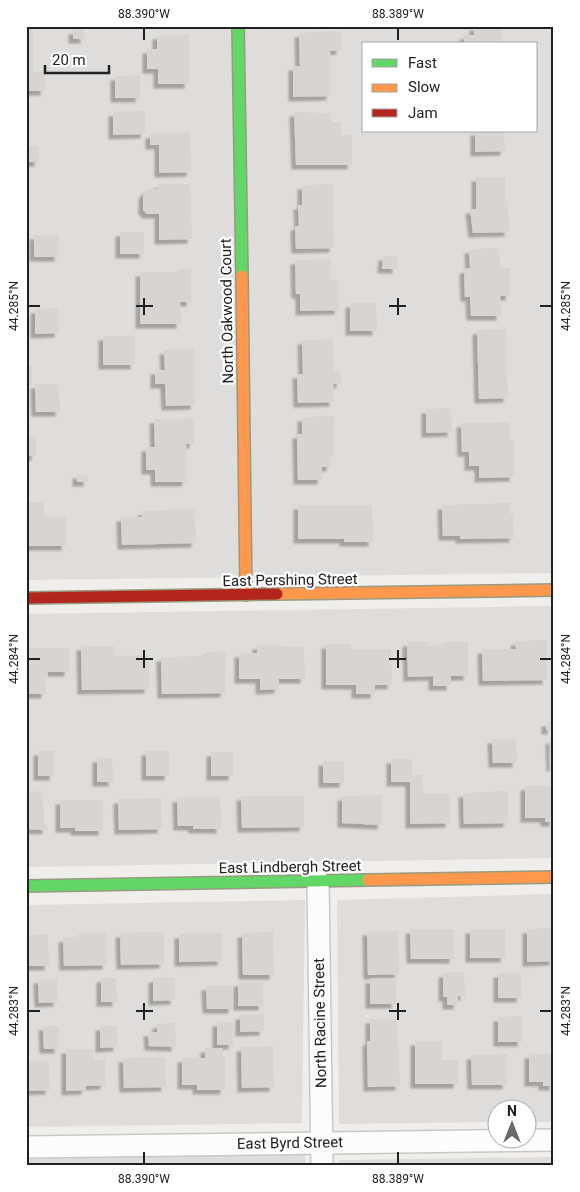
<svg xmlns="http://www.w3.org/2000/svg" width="580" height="1192" font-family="Roboto,sans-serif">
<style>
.residential{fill:#dfdddb;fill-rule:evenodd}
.building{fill:#d7d4d1;filter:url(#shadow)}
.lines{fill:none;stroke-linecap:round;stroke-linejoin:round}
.street-casing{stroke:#c8c8c6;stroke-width:24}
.fast-casing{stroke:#979b80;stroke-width:14}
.slow-casing{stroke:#979b80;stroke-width:14}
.jam-casing{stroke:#979b80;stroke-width:14}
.street{stroke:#fdfcfc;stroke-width:21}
.fast{stroke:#63d668;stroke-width:11}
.slow{stroke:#ff974d;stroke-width:11}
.jam{stroke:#b3261e;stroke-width:11}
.ticks{fill:none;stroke:#212121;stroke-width:2}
.labels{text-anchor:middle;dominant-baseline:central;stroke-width:4.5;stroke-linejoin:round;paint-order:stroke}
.street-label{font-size:15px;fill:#212121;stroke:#fff}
.neatline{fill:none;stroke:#212121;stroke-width:2}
.ticks-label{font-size:12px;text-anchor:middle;fill:#212121}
</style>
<defs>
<filter id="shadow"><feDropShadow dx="-4.5" dy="4.5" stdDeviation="1" flood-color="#0004"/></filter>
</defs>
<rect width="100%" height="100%" fill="#f0eeea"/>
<g class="residential">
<path d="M26,26H554V573L26,580ZM364,44H536V131H364Z"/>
<path d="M554,606V858L26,867V614Z"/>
<path d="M554,894V1122H528V1110H498L497,1122L339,1124L337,900Z"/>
<path d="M305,900L302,1123L26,1127V905Z"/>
<path d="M305,1153V1166H26V1159Z"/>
<path d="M554,1157V1166H339V1160Z"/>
</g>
<g class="building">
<path d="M26,26H33V72H45V91H26Z"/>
<path d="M474,26H502V44H464V35H474Z"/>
<path d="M73,30H84L85,39H73Z"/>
<path d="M327,31H341V50L330,51L331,96L293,97V66H300L299,33Z"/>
<path d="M189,34V84H158V69H147V49H157V35Z"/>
<path d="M140,75V98H115V76Z"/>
<path d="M145,111V134L113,135V112Z"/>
<path d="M294,112L331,113V122H341V135H352V165H296Z"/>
<path d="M185,131H190L191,172L159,173V145H150V134L185,133Z"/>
<path d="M475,131H504L505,151L475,152Z"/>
<path d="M26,146H38L39,162H26Z"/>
<path d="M476,177H505V201H508L509,232L473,233L470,209H476Z"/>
<path d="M158,184H190L192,239L159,240V214H147L143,210V194L148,189H158Z"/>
<path d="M333,184L334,248L296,249L295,226H299L298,205H302V185Z"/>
<rect x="120" y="232" width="24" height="22"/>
<rect x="34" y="235" width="25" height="22"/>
<path d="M499,248L500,268H510V296H500L501,316H471L470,297H465L464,269L470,268L469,249Z"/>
<path d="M383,256H397V269H382Z"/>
<path d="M331,259V280H339V310L300,311V294H296L295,260Z"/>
<path d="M178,269H191V302H180L181,324H140V272H178Z"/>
<path d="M350,303H376L377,331H350Z"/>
<path d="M59,308V333L35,334V309Z"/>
<path d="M506,329L508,398L479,399L477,330Z"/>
<rect x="103" y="336" width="32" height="29"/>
<path d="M333,339L334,371H340L341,384H333L334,402L298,403L297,374H303L302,340Z"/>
<path d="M194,349L195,405L166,406L165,384H155V370H165L164,350Z"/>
<rect x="26" y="366" width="6" height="19"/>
<path d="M35,384H59L60,412H36Z"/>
<path d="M451,408L452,432L426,433V409Z"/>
<path d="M334,416V456H331V467H322V480H298L297,434H302V417Z"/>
<path d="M194,418V444H186L187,482H155V470H146V447H155L154,419Z"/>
<path d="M510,422V441H514V477L479,478V466H469V452H462L461,423Z"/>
<rect x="26" y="436" width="10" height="20"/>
<path d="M77,474L88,475V482H77Z"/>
<path d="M27,502H43L45,517H66V546H26Z"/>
<path d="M510,503V514H513L514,538L460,539V536H443L442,505Z"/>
<path d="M298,505H372L373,542H344V539H298Z"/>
<path d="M195,509L196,543L122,545L121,517H142V511Z"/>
<path d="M547,640V680L483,681L482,649H516L515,641Z"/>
<path d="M407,642H428V646H442V642H468V676H451V686H433V676L408,677Z"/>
<path d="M326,644H351V649H391L392,685H375V694H356V685H326Z"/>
<path d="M257,645L304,647L305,679H279V689L260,690V679H239V653H257Z"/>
<path d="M81,646H114V656L149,655V689L82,690Z"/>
<path d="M26,648H69V672H48V678H45L46,694H26Z"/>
<path d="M226,651L225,693L162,694L161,657L206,656V652Z"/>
<rect x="546" y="722" width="6" height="8"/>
<path d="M492,739H516L517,763H493Z"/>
<path d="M554,739V767H551L550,740Z"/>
<rect x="38" y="751" width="16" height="25"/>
<rect x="146" y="751" width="23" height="25"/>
<rect x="211" y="752" width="22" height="24"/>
<path d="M97,758H112L113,782H97Z"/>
<path d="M391,759H412V775H422L423,794H450V823L410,824V782H391Z"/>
<rect x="323" y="761" width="21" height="22"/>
<path d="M525,786H554V822H545V818H525Z"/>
<path d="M43,791L44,825H47V830L26,829V792Z"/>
<path d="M508,791V823L464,824L463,793Z"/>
<path d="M382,795V825L342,823V796Z"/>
<path d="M241,796H304V827L242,828Z"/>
<path d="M220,797L221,829H193V826H178L177,798Z"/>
<path d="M161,798L162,829L119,830L118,799Z"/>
<path d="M60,800H103V831H75V828H60Z"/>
<path d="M554,928V961L527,962V929Z"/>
<path d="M410,929H454V959H411Z"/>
<rect x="470" y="929" width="35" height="29"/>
<path d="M367,931H398L399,974L368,975Z"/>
<path d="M164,932V964L121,965L120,933Z"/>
<path d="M273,932L274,975H243L242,933Z"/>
<path d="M106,933L107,965L64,966L63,938L78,937V934Z"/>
<path d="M222,933V961L179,962V934Z"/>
<path d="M48,934L49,966H26V935Z"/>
<path d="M464,972L465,996H458V1005H447V997H443V973Z"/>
<rect x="498" y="973" width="23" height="25"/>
<path d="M174,977L175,1000L153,1001V978Z"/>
<path d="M101,978H116L117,1002H101Z"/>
<path d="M396,978V1004H370V979Z"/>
<path d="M38,979H57L58,1002L39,1003Z"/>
<rect x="238" y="982" width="25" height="24"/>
<path d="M206,986H233V1009H207Z"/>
<path d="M264,1014V1031L240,1032V1015Z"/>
<path d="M522,1016V1042H498V1017Z"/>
<path d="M370,1019H397L400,1086L368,1087L367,1041H370Z"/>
<rect x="217" y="1022" width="16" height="23"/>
<path d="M175,1023L176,1047L149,1046L148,1032H157V1024Z"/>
<path d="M43,1026H59V1049H44Z"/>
<path d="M100,1026H117L118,1047L100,1048Z"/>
<path d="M415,1041H442V1060H458V1084H415Z"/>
<path d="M273,1046L274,1087L242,1088L241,1047Z"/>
<path d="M205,1048H222L223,1057H225V1090H197V1085H182V1058H205Z"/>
<path d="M66,1049H93V1060H105V1085L86,1086V1090L66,1091Z"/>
<path d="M507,1054V1085H472L471,1055Z"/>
<path d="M529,1054H554V1086H543V1082H529Z"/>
<path d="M165,1057L166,1087L124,1088L123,1058Z"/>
<path d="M49,1061L50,1090L26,1091V1062Z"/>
</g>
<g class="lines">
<defs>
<g id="street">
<path d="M318,881L322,1166"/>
<path d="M26,1147L554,1140"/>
</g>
<g id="fast">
<path d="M238,26L242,276"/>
<path d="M26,886L368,880"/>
</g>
<g id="slow">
<path d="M242,276L246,595"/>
<path d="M277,594L554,590"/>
<path d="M368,880L554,877"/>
</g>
<path id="jam" d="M26,598L277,594"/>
</defs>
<use href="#street" class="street-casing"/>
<use href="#fast" class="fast-casing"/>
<use href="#slow" class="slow-casing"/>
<use href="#jam" class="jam-casing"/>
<use href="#street" class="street"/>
<use href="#fast" class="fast"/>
<use href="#slow" class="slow"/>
<use href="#jam" class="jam"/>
</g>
<path class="ticks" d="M144,28V40M398,28V40M144,298V315M398,298V315M28,306H40M136,306H153M389,306H406M540,306H552M144,650V668M398,650V668M28,659H40M136,659H153M389,659H406M540,659H552M144,1003V1020M398,1003V1020M28,1011H40M136,1011H153M389,1011H406M540,1011H552M144,1152V1164M398,1152V1164"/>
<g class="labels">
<g class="street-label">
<text transform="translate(227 311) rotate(-91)">North Oakwood Court</text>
<text transform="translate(290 580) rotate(-1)">East Pershing Street</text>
<text transform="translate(290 867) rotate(-1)">East Lindbergh Street</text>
<text transform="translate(320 1023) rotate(-91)">North Racine Street</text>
<text transform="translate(290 1143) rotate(-1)">East Byrd Street</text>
</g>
</g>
<rect width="580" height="1192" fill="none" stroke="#ffffff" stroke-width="55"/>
<rect x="362" y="42" width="175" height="90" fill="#ffffff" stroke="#a6a6a6"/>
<rect x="372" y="59" width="25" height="8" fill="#63d668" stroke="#a6a6a6"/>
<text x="408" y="68" font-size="15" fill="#212121">Fast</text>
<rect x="372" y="84" width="25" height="8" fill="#ff974d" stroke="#a6a6a6"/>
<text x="408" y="92" font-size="15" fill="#212121">Slow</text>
<rect x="372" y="109" width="25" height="8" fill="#b3261e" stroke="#a6a6a6"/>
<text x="408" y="118" font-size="15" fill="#212121">Jam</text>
<g transform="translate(512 1124)"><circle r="24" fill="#ffffff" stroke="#a6a6a6"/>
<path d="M0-4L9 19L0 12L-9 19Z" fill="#696967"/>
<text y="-8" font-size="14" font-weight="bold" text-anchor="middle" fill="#212121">N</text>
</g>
<path d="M45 65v8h64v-8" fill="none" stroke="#212121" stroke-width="2.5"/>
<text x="52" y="65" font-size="15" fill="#212121" stroke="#ffffff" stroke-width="4" paint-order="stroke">20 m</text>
<rect x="28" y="28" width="524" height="1136" class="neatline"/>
<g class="ticks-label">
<text x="144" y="18">88.390°W</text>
<text x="398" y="18">88.389°W</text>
<text transform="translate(14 306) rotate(-90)" y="4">44.285°N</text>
<text transform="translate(566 306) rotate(-90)" y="4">44.285°N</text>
<text transform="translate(14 659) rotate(-90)" y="4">44.284°N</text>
<text transform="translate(566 659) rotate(-90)" y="4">44.284°N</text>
<text transform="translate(14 1011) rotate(-90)" y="4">44.283°N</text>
<text transform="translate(566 1011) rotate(-90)" y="4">44.283°N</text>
<text x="144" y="1183">88.390°W</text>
<text x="398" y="1183">88.389°W</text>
</g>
</svg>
